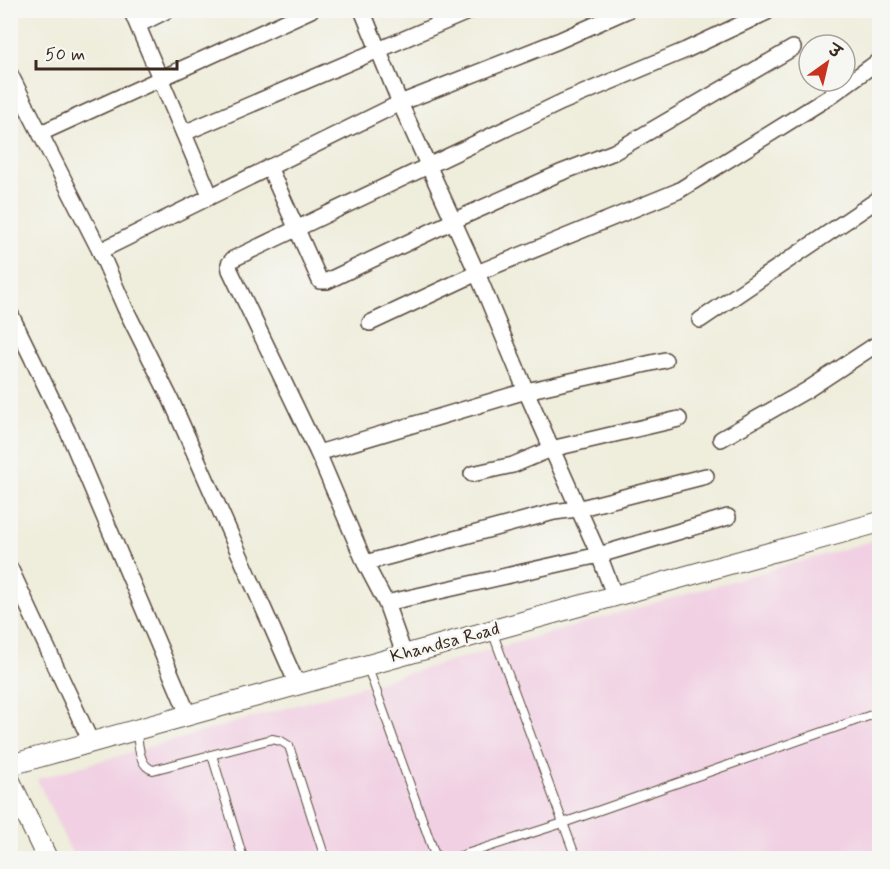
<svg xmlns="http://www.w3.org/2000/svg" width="890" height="869" font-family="Mynerve,'Playpen Sans Deva',sans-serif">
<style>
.built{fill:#f1d0e3}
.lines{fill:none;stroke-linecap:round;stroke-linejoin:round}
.service-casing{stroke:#56473a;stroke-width:10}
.minor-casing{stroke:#56473a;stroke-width:18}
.tertiary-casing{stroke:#56473a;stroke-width:22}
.service{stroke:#fff;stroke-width:8}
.minor{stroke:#fff;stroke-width:15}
.tertiary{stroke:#fff;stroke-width:20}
.labels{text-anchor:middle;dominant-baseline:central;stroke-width:5;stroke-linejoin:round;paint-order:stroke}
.street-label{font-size:18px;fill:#3b2a1e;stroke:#f6f6f2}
</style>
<rect width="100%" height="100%" fill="#f6f6f2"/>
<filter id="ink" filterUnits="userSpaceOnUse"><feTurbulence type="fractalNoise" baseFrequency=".0167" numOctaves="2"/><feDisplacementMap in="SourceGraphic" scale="12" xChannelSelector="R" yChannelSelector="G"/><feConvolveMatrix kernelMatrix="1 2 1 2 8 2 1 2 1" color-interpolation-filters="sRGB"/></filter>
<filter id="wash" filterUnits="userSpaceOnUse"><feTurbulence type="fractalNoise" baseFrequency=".008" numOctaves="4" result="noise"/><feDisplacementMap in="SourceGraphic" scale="24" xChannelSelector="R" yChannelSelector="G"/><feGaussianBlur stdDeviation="1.35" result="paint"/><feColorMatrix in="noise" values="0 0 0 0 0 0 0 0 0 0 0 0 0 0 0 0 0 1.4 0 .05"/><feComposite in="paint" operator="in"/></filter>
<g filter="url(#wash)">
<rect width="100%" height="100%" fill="#efeddb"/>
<path class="built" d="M879,539V858H74L37,779Z"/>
</g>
<g filter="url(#ink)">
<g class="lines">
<defs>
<g id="service">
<path d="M492,631L576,858"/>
<path d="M367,665L436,858"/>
<path d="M136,729C139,743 138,766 153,770L272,739L281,741L289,746L325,858"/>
<path d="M212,755L243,858"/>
<path d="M454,858L563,823L880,712"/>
<path d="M872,858L880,855"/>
</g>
<g id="minor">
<path d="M131,10L210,195"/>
<path d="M362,10L400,103L477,273L526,391L599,555L615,597"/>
<path d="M138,25L168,10"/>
<path d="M10,74L100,251L125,308L171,400L297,684"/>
<path d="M41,133L311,10"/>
<path d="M184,133L472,10"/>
<path d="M269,167L320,281H327L453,221L560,173L614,152L793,48"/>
<path d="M100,251L400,103L558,41L628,10"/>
<path d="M10,313L68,432L188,714"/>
<path d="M700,320L880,198"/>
<path d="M370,323L477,273L678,191L829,97L880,60"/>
<path d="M721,439L807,390L880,342"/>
<path d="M318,453L526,391L665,360"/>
<path d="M472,474L513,465L551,449L679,419"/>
<path d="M365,563L554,512L577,509L706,476"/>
<path d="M10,568L91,742"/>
<path d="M386,603L599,555L728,517"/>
<path d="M404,654L386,603L365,563L318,453L230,270L229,264L233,259L562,102L686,50L767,12"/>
</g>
<g id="tertiary">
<path d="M10,765L880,522"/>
<path d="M10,781L47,858"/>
</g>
</defs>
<use href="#service" class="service-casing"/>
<use href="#minor" class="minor-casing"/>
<use href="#tertiary" class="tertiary-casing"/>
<use href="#service" class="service"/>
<use href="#minor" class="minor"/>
<use href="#tertiary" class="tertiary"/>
</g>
</g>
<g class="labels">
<g class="street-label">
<text transform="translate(445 643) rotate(-15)">Khandsa Road</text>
</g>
</g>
<rect width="890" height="869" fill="none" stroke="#f6f6f2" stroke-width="36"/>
<g transform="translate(827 63) rotate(34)"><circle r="28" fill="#f6f6f2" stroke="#aba49d" stroke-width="1.5"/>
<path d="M0-4.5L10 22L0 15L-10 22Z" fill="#c8321e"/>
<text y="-9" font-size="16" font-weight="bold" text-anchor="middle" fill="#3b2a1e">उ</text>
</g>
<path d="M36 60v9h141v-9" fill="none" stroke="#3b2a1e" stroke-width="3"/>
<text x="45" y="60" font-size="18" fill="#3b2a1e" stroke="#f6f6f2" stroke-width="4.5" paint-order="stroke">50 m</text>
</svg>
